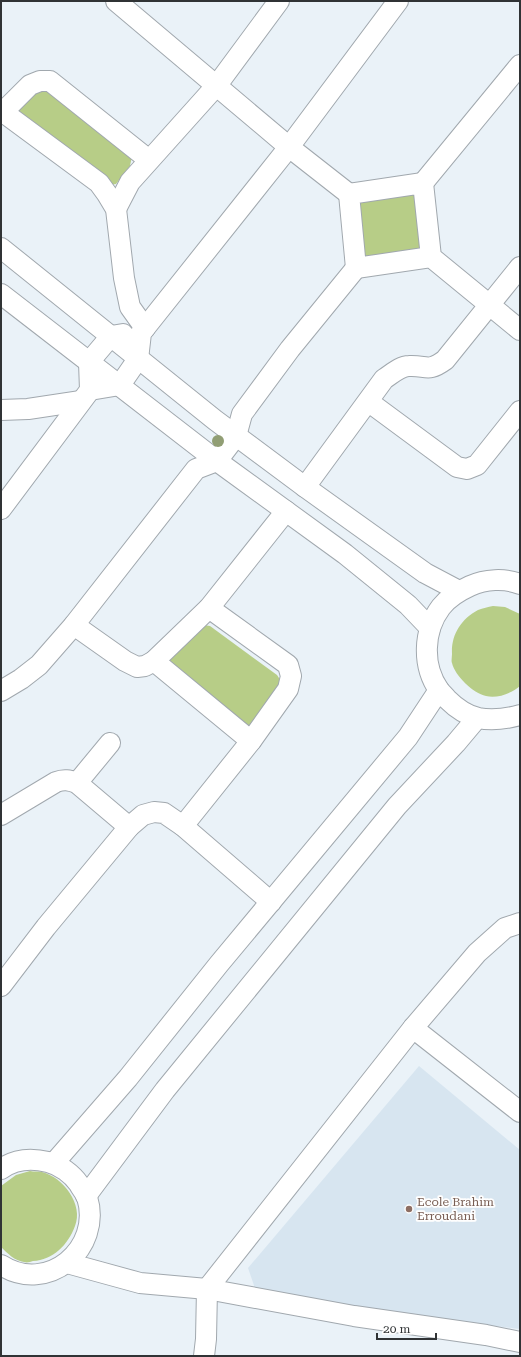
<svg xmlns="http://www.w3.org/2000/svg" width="521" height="1357" font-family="'Roboto Serif',serif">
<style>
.built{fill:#d7e5f0}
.green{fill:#b7cd87}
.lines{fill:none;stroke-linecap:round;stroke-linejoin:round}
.minor-casing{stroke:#a1a8ae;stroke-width:22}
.minor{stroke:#fff;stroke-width:20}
.tree{fill:#919e74}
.education-dot{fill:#8d6e63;stroke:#fefefe;stroke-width:1.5}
.labels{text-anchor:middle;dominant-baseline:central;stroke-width:3.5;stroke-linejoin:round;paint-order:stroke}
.education-label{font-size:12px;fill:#785e54;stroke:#fefefe;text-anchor:start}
</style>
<rect width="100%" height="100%" fill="#eaf2f8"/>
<path class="built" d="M419,1066L520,1150V1329L258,1297L248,1268Z"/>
<g class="green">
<path d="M45,88L132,156L130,166L116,184L110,185L22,115L18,110L35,91Z"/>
<path d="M418,191L423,251L363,259L357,201Z"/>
<path d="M493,606L505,607L520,614V686C512,693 497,699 486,696C473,693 455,676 452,663C451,661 452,657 452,654C451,635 461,619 478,610C483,608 488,607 493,606Z"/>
<path d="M204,625L210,626L277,675L281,681L280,686L253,722L248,726L169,662L173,656Z"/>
<path d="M30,1171C34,1172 38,1171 42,1172C63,1177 84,1205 75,1226C68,1245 53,1260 33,1261C30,1262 27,1263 24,1262C15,1261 7,1253 1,1247V1186L16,1175Z"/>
</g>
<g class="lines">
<defs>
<g id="minor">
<path d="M116,1L289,147L349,194"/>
<path d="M3,112L99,183L107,194L116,209L124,278L130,307L145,328"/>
<path d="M1,114L30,85L40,81H50L149,160"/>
<path d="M423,183L520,65"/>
<path d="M116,209L130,182L217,85L279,1"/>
<path d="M1,248L215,420L305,487L425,573L459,591"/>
<path d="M431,257L356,268L349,194L423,183L431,257L520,330"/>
<path d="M1,294L217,461L345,554L408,605L430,628"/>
<path d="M90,390L120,385L138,359L141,333L289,147L398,1"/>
<path d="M369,402L457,467L467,469L477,465L520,411"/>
<path d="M1,410L28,409L81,401"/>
<path d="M305,487L384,379C392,374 400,366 409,366C427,365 427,373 445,360L520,267"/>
<path d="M1,509L90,390L89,362L111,336L123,334"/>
<path d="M520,584C505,578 485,579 470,586C459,591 448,598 441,607C423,631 422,666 439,690C441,693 445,696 447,699C455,707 466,715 478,718C493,721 506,719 520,715"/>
<path d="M74,625L125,661L137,667L145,666L154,661L209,608L286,511"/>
<path d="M154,661L251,741"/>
<path d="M1,691L21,679L39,665L74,625L196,469L217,461L236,436L242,414L290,349L356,268"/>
<path d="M77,783L110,743"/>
<path d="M1,815L56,782C64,779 69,780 77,783L129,827"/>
<path d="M183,826L251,741L288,689L291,676L288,665L209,608"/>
<path d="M1,986L46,927L129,827L143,815L154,812L164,813L183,826L271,902"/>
<path d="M413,1028L520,1112"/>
<path d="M54,1163L128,1078L219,964L408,737L439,690"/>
<path d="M1,1169C15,1159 32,1158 48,1162C60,1165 72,1174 79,1184C81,1188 85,1193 87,1197C103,1249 47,1295 1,1265"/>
<path d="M86,1196L165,1090L397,806L456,743L477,718"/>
<path d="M67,1263L140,1283L207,1289L354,1316L486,1335L520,1342"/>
<path d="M204,1356L206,1339L207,1289L413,1028L477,953L505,928L520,923"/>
</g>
</defs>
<use href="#minor" class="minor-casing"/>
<use href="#minor" class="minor"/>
</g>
<circle class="tree" cx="218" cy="441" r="6"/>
<circle class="education-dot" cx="409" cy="1209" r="4"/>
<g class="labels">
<g class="education-label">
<text x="417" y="1202">Ecole Brahim<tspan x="417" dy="14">Erroudani</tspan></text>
</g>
</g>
<rect width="521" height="1357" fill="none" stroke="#303335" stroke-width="4"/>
<path d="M377 1333v6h59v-6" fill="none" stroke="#303335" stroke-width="2"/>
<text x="383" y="1333" font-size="12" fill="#303335" stroke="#fefefe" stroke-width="3" paint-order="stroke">20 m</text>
</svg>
